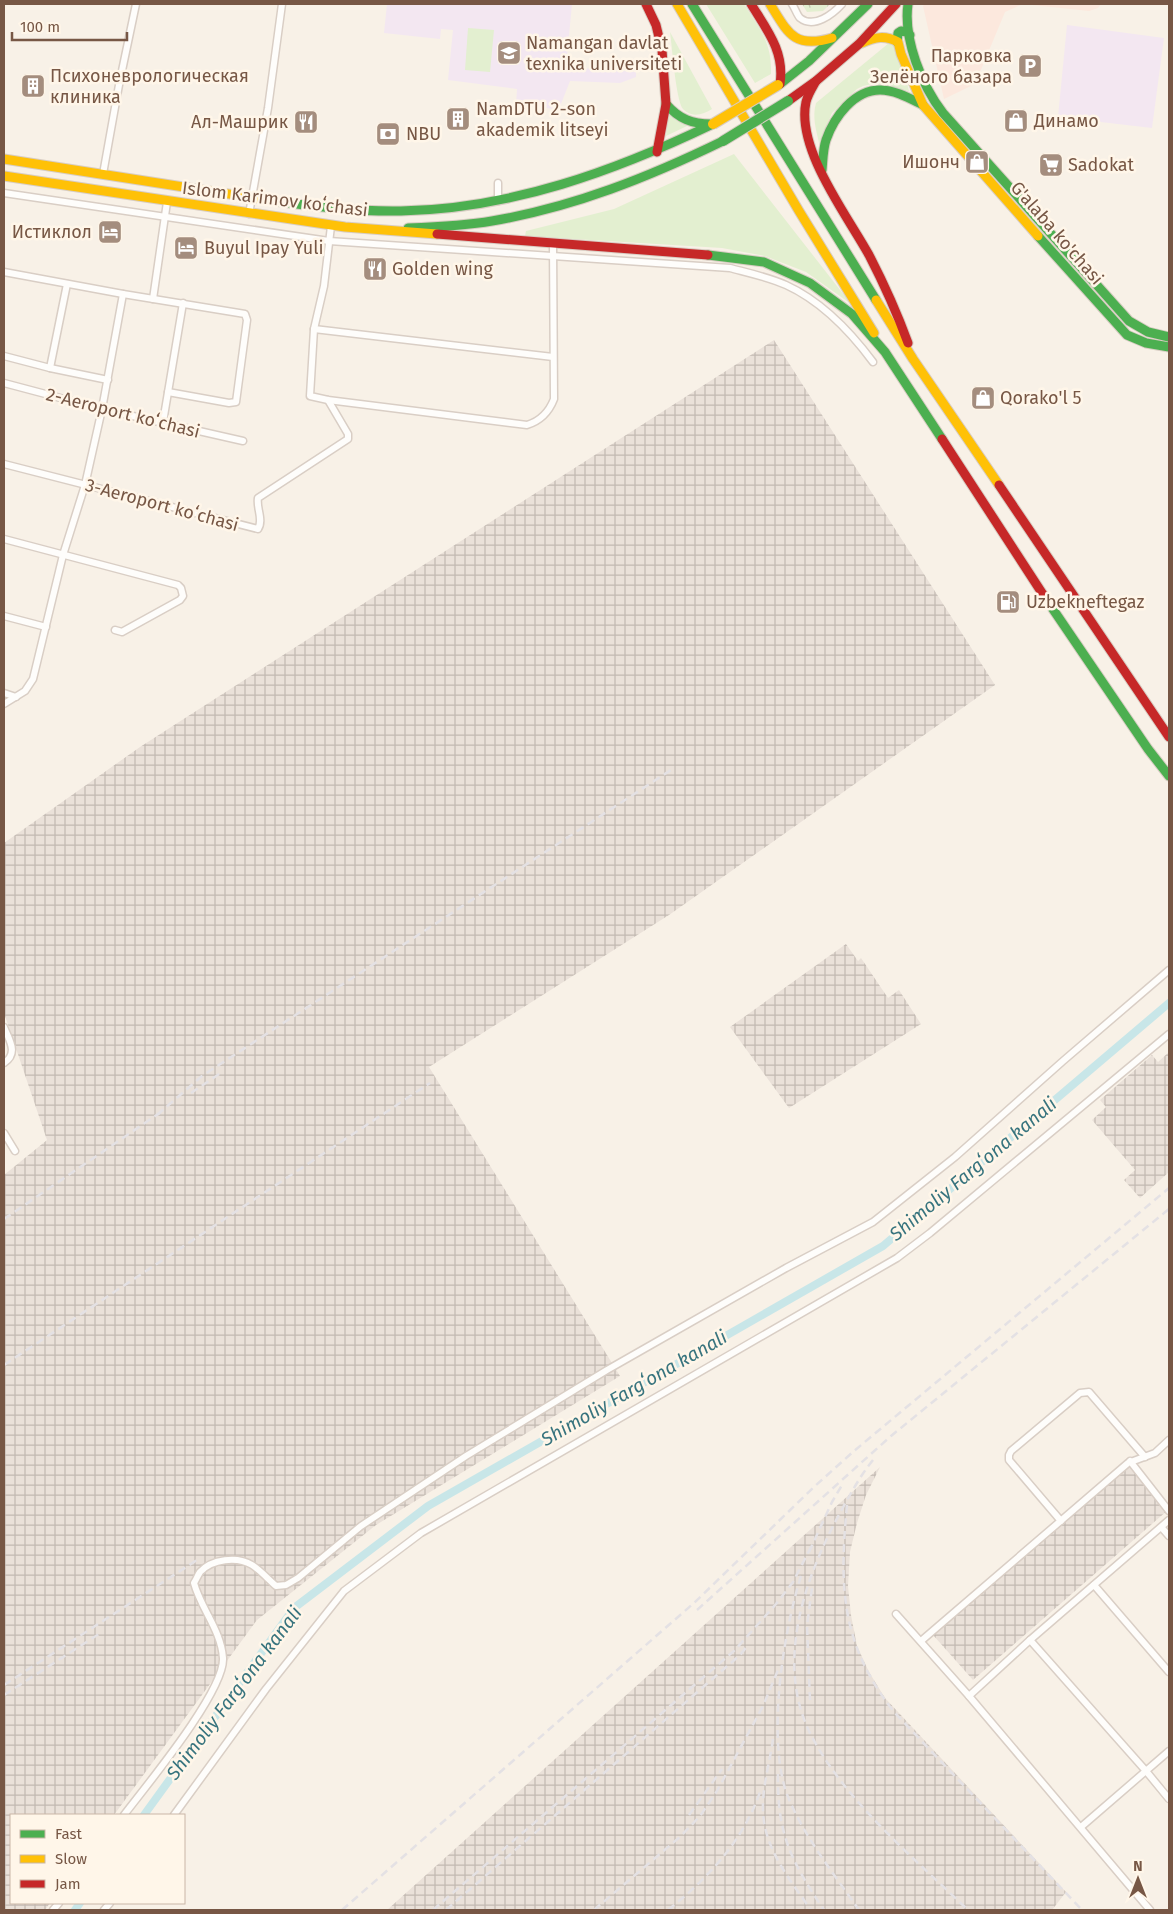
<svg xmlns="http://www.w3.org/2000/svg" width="1173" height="1914" font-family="'Fira Sans',sans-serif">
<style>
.commercial{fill:#fce8dd}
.industrial{fill:url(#industrial-grid)}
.education{fill:#f3e7f1}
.green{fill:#e3efd0}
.forest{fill:url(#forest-crowns)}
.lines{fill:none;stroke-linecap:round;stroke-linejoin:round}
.canal{stroke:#c8e6e8;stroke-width:8}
.street-casing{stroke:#d9cec5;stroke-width:9}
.fast-casing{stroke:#d8cdc3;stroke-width:11}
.slow-casing{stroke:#d8cdc3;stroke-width:11}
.jam-casing{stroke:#d8cdc3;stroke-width:11}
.street{stroke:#fefdfb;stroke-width:6}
.fast{stroke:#4caf50;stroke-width:9}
.slow{stroke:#ffc107;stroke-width:9}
.jam{stroke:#c62828;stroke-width:9}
.rail{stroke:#e4e1e4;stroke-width:2.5;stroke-dasharray:8 5;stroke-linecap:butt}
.fast-bridge-casing{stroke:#d7ccc3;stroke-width:12;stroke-linecap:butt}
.slow-bridge-casing{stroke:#d7ccc3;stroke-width:12;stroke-linecap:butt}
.fast-bridge{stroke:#4caf50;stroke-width:10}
.slow-bridge{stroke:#ffc107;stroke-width:10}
.labels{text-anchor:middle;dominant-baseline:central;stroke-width:5;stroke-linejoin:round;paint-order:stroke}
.poi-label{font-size:18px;fill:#775745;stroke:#fff6e9;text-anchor:start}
.street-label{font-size:18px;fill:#775745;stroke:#fff6e9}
.water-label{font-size:19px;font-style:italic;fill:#38747e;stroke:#fff6e9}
</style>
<defs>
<pattern id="industrial-grid" width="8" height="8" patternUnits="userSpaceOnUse" patternTransform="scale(1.25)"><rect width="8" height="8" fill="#eae1d9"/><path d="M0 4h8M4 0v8" fill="none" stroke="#c2b9b2"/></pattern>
<pattern id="forest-crowns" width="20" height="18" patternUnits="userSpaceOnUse" patternTransform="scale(1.25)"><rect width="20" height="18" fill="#e3efd0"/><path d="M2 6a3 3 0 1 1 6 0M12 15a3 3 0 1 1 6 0" fill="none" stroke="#bdc4ab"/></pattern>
</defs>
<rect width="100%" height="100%" fill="#f8f1e7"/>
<path class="commercial" d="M925,4H1101L1098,8L1089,11L1023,4L1005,12L975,84L944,99L923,6Z"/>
<g class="industrial">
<path d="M774,340L995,685L669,915L429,1067L620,1376L376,1525L257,1620L114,1815H11V1903H50L45,1910H4V1175L47,1140L4,1013V843L140,747Z"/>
<path d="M846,944L858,961L861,958L888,998L899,990L921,1024L789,1108L730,1027Z"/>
<path d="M1169,1052V1172L1140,1198L1124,1180L1135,1170L1092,1120L1106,1107L1100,1100L1152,1055L1158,1062Z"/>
<path d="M1129,1466L1168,1510L973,1680L933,1635Z"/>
<path d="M880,1467L866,1495L857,1523L850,1552L848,1586L851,1615L857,1646L869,1672L885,1698L1066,1892L1052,1910H387Z"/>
</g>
<g class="education">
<path d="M387,4H572L566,67L636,72V77L620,83L570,81L559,109L516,106L517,89L448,80L453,30L441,29L440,39L384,33Z"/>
<path d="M1067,25L1164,38L1152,128L1058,117Z"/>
</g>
<g class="green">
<path d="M706,4H744C760,30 772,42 771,74L755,83Z"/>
<path d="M468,28L494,30L490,72L465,70Z"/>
<path d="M670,32L712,109C703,115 691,118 683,109C676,101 672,46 670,32Z"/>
<path d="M889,43L898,48L909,91L877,83L863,86L857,89L832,113L819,143C816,129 812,117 816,103Z"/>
<path d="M669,111L676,120L687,126L666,136Z"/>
<path d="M734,154L851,304L806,272L765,256L722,248L525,236L526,231L614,209Z"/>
</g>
<path class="forest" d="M802,4H830L823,11L807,12Z"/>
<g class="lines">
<g class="canal">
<path d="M144,1815L294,1608L428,1506L883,1246L1169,1003"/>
<path d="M75,1910L80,1903"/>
</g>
<defs>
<g id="street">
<path d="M792,4C795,8 797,15 800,18C814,29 833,14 842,4"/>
<path d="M103,174L119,85L136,4"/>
<path d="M4,193L329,241L730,268C749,273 768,277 786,285C821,301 850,331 873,362"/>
<path d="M498,201V183"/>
<path d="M249,214L268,108L282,4"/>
<path d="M331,226L324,286L314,329L310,396L328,400L527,425C540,421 549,412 554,399L553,244"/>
<path d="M4,272L123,294L245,314L247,320L236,402L229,403L168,392"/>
<path d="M153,299L167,202"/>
<path d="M314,329L553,357"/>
<path d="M4,356L50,368L108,380"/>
<path d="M50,368L67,284"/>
<path d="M4,383L102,409L243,441"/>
<path d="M163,422L183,303"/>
<path d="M4,464L258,529C264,520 256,508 258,498L348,439V434L328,400"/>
<path d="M4,539L178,585L181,588L183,596L180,600L122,632L115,630"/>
<path d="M4,616L46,627"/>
<path d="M4,693L16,697"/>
<path d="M4,704L25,691L33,679L63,555L85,485L102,409L123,294"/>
<path d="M4,1027C9,1040 19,1053 4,1063"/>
<path d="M4,1133L15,1151"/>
<path d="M1130,1461L1169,1511"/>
<path d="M1061,1521L1009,1460V1455L1011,1451L1080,1393L1089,1392L1145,1457"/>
<path d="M1162,1528L1169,1536"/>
<path d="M1094,1585L1169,1672"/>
<path d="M896,1614L969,1696L1150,1910"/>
<path d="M1030,1640L1146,1771L1169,1799"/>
<path d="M921,1641L1128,1463L1155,1453L1169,1440"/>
<path d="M969,1696L1030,1640L1169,1520"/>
<path d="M124,1815C146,1786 225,1691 223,1658C221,1630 201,1609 194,1583C196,1580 198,1575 200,1572C212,1559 237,1556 252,1565C260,1570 268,1579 276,1586L286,1585L298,1578L361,1526L466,1456L607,1370L786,1268L873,1222L955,1157L1063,1061L1169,970"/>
<path d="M174,1815L266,1689L344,1591L421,1533L897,1258L930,1233L1169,1034"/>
<path d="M1081,1827L1169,1751"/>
<path d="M53,1910L59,1903"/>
<path d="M104,1910L110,1903"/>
</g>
<g id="fast">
<path d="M692,4L876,300"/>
<path d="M908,4C903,39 922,86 943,113L1129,321L1148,332L1169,337"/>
<path d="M897,42L898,33L901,31L907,32L910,35"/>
<path d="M780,84L809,61L868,4"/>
<path d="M666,104C679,119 692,124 711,124"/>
<path d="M822,170C823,160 823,149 826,140C834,117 854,90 880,90C895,90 909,98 923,105"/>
<path d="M261,199C307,206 354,212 401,211C511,209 615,171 713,124"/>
<path d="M408,228C436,227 464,226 492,221C574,207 649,177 723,141"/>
<path d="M1038,236L1127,335L1146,343L1169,347"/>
<path d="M708,255L764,262L810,283L852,314L885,352L942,439"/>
<path d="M1044,596L1148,749L1169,776"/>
</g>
<g id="slow">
<path d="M677,4L799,211L874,333"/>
<path d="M770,4C788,33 794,49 832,38"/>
<path d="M862,43C875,37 885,35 898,42L901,54L923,105L1038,236"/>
<path d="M4,159L261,199"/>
<path d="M4,176L345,227L437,234"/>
<path d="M876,300L913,359L999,485"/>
</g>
<g id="jam">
<path d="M646,4L656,25L662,50L666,104L657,152"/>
<path d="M751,4C767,30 785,52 780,84L778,85"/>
<path d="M816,81C812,88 808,94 806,102C796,149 847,215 869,255C884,284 897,313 908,343"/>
<path d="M788,101L816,81L859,44L896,4"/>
<path d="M437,234L708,255"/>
<path d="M942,439L1044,596"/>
<path d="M999,485L1169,737"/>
</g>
</defs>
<use href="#street" class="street-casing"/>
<use href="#fast" class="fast-casing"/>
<use href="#slow" class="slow-casing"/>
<use href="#jam" class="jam-casing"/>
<use href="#street" class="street"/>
<use href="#fast" class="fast"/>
<use href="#slow" class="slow"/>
<use href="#jam" class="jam"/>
<g class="rail">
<path d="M191,1093L222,1072"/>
<path d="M157,1115L202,1076L674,768"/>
<path d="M4,1219L161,1112"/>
<path d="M4,1365L430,1083"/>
<path d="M873,1460C860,1476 851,1493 841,1511C805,1577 774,1663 811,1735C845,1801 915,1859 968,1910"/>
<path d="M847,1505C839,1588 841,1644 894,1712L1082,1910"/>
<path d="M809,1552L832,1502L842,1485"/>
<path d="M801,1576C783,1633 766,1741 788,1797C805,1838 834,1874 859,1910"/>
<path d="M697,1610L891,1436L1169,1209"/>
<path d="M4,1685L197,1560"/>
<path d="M4,1695L102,1632"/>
<path d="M810,1700L807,1626L812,1588"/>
<path d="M773,1739C770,1762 762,1787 763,1811C764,1849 791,1881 811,1910"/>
<path d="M778,1774C777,1834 791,1861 824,1910"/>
<path d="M689,1815L722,1769"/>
<path d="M342,1910L694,1603L815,1486L854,1451L1169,1188"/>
<path d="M433,1910L735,1650L776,1604L793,1582L812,1545"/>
<path d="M446,1910L740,1655L748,1645"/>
<path d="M594,1910L681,1836L700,1816L717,1791L763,1706L778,1670"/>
<path d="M668,1910C708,1878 743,1841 760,1792"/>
</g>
<defs>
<path id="fast-bridge" d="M723,141L788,101"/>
<path id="slow-bridge" d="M713,124L778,85"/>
</defs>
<use href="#fast-bridge" class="fast-bridge-casing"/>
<use href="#slow-bridge" class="slow-bridge-casing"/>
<use href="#fast-bridge" class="fast-bridge"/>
<use href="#slow-bridge" class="slow-bridge"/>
</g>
<defs>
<symbol id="university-square" viewBox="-11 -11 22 22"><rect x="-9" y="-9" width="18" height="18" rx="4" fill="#a48d7e" stroke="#fff6e9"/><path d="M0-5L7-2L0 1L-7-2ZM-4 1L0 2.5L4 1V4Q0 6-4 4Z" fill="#fff"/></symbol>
<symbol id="parking-square" viewBox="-11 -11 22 22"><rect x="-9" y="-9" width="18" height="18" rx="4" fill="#a48d7e" stroke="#fff6e9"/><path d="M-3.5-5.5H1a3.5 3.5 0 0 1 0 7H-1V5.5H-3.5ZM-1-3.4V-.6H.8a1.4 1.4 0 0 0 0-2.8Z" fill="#fff"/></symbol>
<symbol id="building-square" viewBox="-11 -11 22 22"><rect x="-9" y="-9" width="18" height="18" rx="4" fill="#a48d7e" stroke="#fff6e9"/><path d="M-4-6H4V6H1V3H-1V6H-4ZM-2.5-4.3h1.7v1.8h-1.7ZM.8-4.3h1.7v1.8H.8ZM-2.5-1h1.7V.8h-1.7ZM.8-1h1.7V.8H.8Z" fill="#fff"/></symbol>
<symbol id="shop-square" viewBox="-11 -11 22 22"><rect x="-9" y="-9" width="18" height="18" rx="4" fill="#a48d7e" stroke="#fff6e9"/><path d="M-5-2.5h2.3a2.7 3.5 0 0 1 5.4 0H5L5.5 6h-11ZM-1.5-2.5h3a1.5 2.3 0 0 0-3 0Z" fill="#fff"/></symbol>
<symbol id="restaurant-square" viewBox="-11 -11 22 22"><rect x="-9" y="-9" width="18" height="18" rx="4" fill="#a48d7e" stroke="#fff6e9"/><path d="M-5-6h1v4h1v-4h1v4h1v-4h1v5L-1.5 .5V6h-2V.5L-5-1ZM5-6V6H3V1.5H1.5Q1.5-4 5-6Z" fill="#fff"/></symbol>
<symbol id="bank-square" viewBox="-11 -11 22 22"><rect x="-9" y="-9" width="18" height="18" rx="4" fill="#a48d7e" stroke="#fff6e9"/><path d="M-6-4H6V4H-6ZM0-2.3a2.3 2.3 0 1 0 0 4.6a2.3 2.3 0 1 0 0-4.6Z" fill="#fff"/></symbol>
<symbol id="supermarket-square" viewBox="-11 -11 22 22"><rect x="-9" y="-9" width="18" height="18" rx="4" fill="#a48d7e" stroke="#fff6e9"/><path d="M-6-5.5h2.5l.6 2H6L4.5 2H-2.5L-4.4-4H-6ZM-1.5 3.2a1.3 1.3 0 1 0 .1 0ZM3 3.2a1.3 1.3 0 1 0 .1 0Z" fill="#fff"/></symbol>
<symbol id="hotel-square" viewBox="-11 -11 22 22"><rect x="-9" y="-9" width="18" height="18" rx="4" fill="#a48d7e" stroke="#fff6e9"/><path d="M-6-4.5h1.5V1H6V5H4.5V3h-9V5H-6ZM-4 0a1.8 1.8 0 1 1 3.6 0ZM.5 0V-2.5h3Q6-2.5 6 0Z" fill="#fff"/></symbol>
<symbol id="fuel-square" viewBox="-11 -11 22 22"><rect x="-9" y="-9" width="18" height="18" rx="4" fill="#a48d7e" stroke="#fff6e9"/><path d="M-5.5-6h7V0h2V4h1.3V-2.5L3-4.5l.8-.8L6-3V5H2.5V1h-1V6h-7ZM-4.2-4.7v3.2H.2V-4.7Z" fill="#fff"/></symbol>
</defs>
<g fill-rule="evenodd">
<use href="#university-square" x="495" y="39" width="28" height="28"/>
<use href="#parking-square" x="1016" y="52" width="28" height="28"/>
<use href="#building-square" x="19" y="72" width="28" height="28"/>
<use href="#building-square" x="444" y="105" width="28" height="28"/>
<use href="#shop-square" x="1002" y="107" width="28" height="28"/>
<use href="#restaurant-square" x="292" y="108" width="28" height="28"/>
<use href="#bank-square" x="374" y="120" width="28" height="28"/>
<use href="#shop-square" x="963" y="148" width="28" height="28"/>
<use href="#supermarket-square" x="1037" y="151" width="28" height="28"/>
<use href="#hotel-square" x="96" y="218" width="28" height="28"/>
<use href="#hotel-square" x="172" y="234" width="28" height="28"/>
<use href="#restaurant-square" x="361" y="255" width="28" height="28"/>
<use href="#shop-square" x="969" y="384" width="28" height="28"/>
<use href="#fuel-square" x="994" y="588" width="28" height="28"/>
</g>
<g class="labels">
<g class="poi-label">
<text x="526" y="43">Namangan davlat<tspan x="526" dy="21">texnika universiteti</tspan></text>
<text x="1012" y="56" text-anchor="end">Парковка<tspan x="1012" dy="21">Зелёного базара</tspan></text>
<text x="50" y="76">Психоневрологическая<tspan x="50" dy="21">клиника</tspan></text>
<text x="476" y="109">NamDTU 2-son<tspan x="476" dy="21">akademik litseyi</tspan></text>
<text x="1034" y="121">Динамо</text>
<text x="288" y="122" text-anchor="end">Ал-Машрик</text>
<text x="406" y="134">NBU</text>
<text x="960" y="162" text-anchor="end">Ишонч</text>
<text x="1068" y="165">Sadokat</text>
<text x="92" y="232" text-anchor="end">Истиклол</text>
<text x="204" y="248">Buyul Ipay Yuli</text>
<text x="392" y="269">Golden wing</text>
<text x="1000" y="398">Qorako'l 5</text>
<text x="1026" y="602">Uzbekneftegaz</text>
</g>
<g class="street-label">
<text transform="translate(275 199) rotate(7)">Islom Karimov koʻchasi</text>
<text transform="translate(1057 233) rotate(49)">G'alaba ko'chasi</text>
<text transform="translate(123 413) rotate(14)">2-Aeroport koʻchasi</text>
<text transform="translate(162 505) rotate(15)">3-Aeroport koʻchasi</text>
</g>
<g class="water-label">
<text transform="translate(973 1169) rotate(-40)">Shimoliy Fargʻona kanali</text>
<text transform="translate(634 1388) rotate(-30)">Shimoliy Fargʻona kanali</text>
<text transform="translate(234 1693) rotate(-53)">Shimoliy Fargʻona kanali</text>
</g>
</g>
<rect width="1173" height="1914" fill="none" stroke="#775745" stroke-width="10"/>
<rect x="10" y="1814" width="175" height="90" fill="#fff6e9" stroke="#c9b6a7"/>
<rect x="20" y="1830" width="25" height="8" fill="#4caf50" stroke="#c9b6a7"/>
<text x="55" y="1839" font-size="15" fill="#775745">Fast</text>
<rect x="20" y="1855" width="25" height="8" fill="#ffc107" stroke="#c9b6a7"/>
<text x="55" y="1864" font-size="15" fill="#775745">Slow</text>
<rect x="20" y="1880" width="25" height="8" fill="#c62828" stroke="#c9b6a7"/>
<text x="55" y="1889" font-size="15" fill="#775745">Jam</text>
<g transform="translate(1138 1879)" stroke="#fff6e9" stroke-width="4" paint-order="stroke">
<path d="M0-4L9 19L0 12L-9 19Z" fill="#775745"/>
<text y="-8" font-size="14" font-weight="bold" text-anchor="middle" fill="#775745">N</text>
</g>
<path d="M12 32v8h115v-8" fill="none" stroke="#775745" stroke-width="2.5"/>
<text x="20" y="32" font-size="15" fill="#775745" stroke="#fff6e9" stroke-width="4" paint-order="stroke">100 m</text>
</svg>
